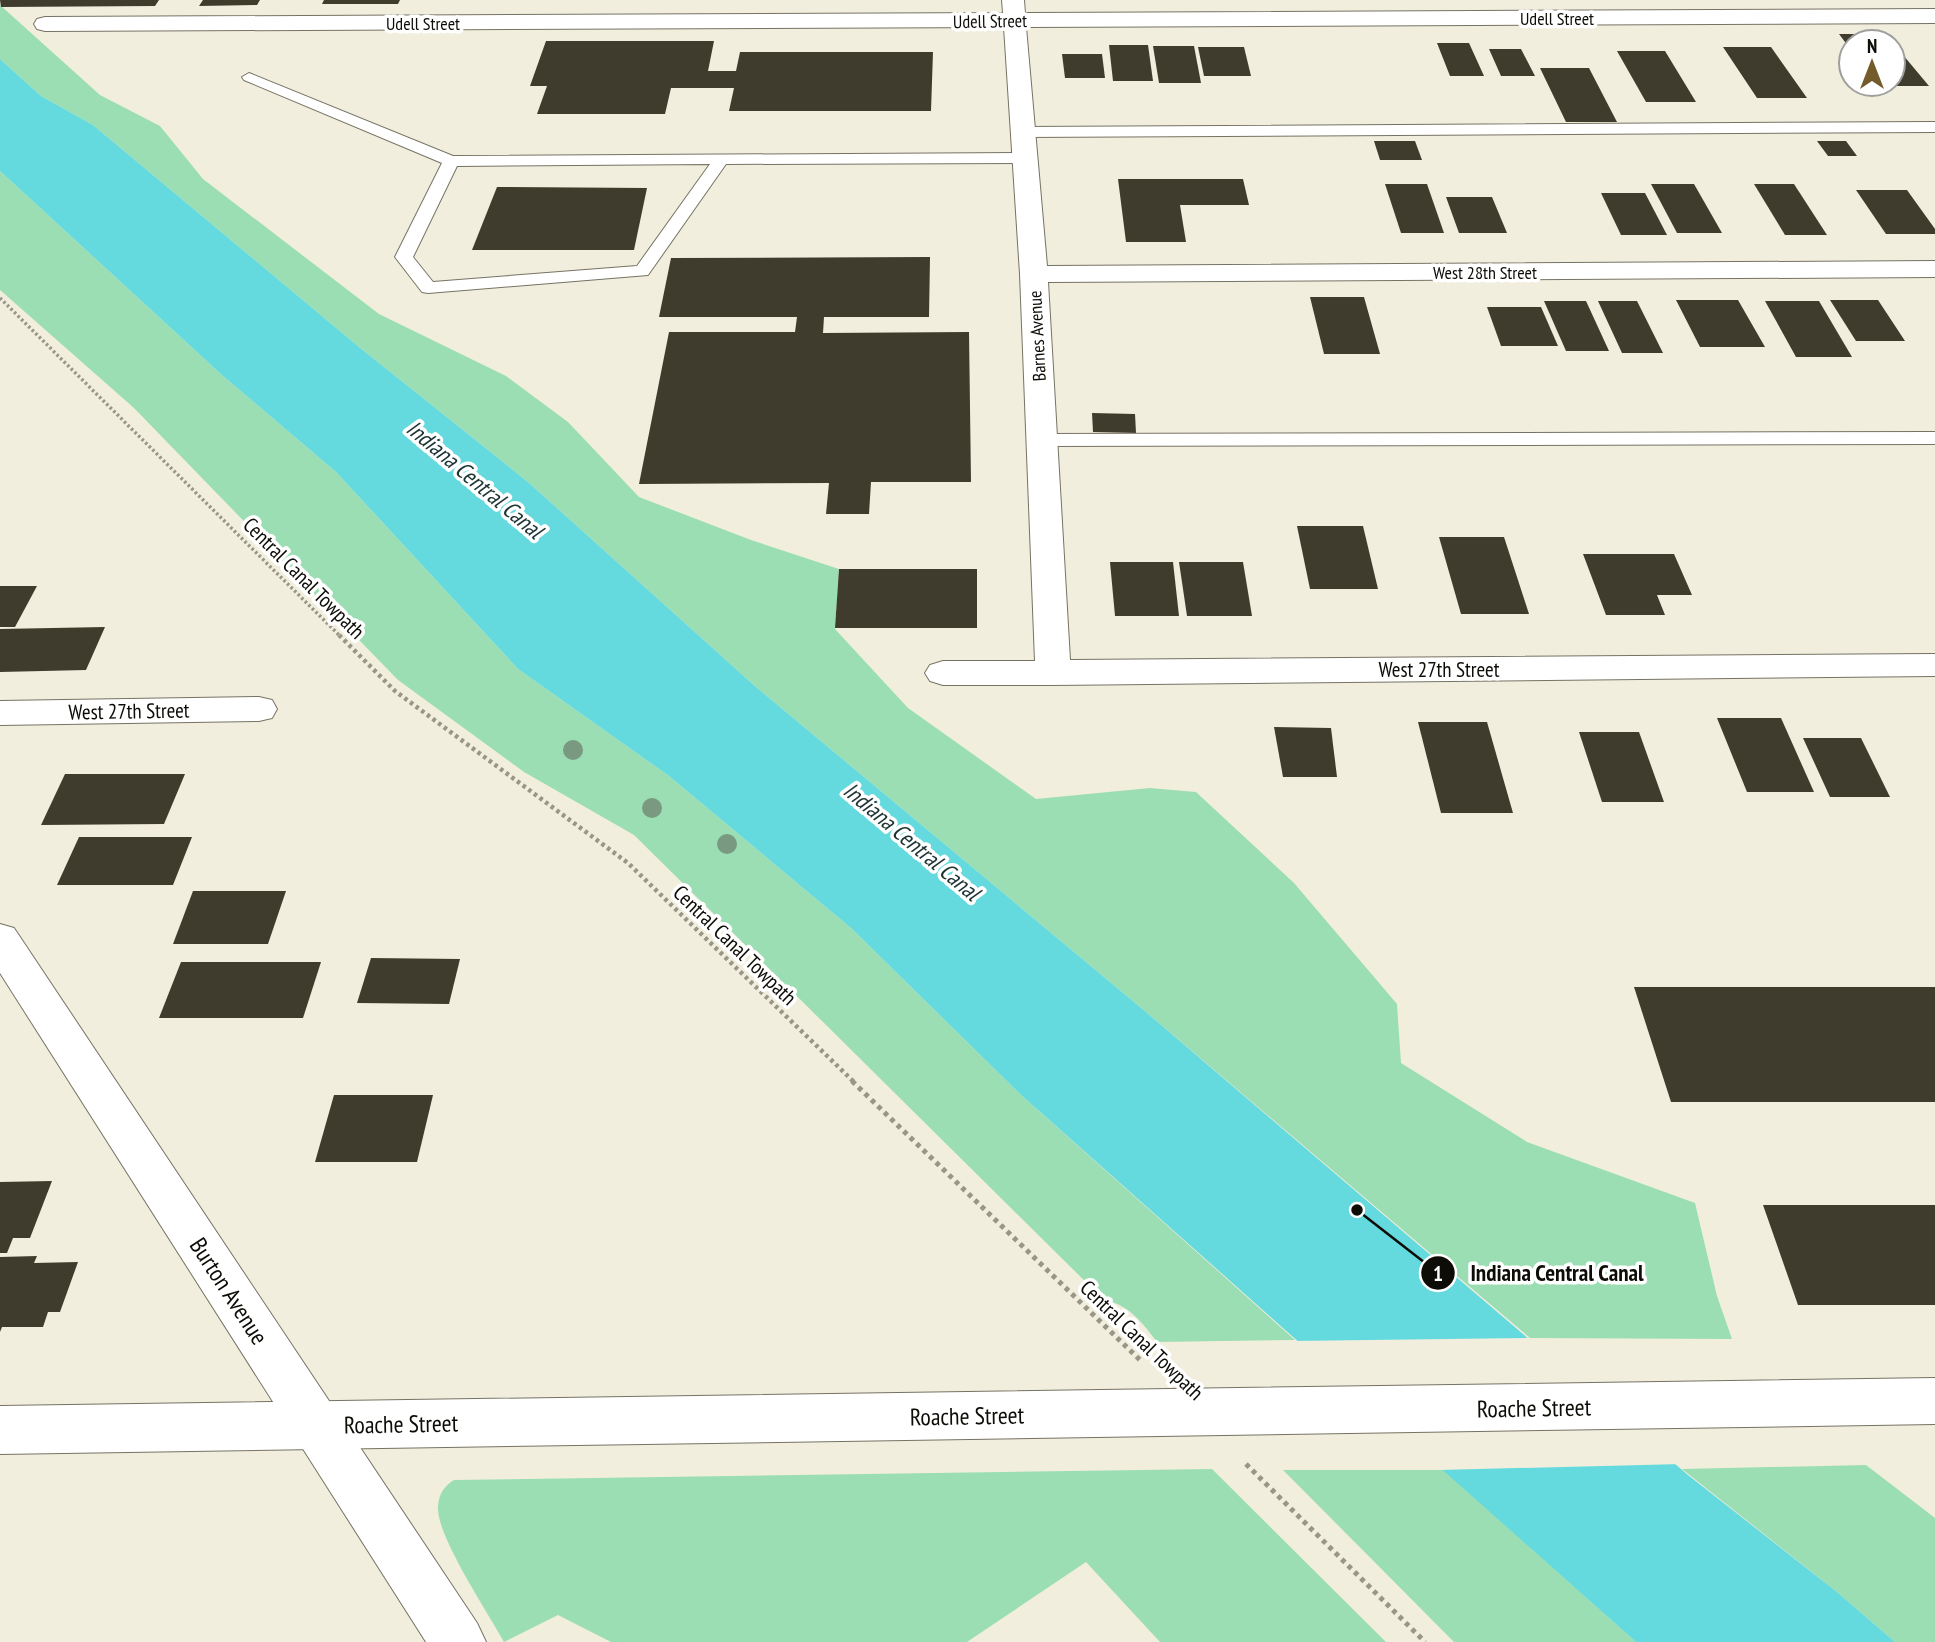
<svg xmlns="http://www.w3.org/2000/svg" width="1935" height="1642" font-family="'PT Sans Narrow',sans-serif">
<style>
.green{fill:#9cdeb4}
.water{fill:#64dade}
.pier{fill:#f2eedd}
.building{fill:#3f3c2e}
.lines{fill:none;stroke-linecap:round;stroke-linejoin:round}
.service-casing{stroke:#767364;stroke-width:2}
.minor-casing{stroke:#767364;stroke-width:2}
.tertiary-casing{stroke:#767364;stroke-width:2}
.path-far2{stroke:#999689;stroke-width:3.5;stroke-dasharray:2.5 2.5;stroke-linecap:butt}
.path-far1{stroke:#999689;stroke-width:4.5;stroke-dasharray:3.5 3.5;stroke-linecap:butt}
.path{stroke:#999689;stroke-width:5;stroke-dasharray:4.5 4.5;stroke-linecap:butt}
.service{fill:#fff;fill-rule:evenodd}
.minor{fill:#fff;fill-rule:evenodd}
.tertiary{fill:#fff;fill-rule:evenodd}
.tree{fill:#799980}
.labels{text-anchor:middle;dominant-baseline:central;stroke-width:7;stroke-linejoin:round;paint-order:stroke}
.far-street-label{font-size:18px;fill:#0d0c07;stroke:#fff}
.street-label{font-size:21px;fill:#0d0c07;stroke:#fff}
.water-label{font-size:23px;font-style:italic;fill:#1e3434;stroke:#fff}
.near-street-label{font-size:24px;fill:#0d0c07;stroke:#fff}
.leader{fill:none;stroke:#0d0c07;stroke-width:2.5}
.callout-dot{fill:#0d0c07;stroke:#fff;stroke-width:2.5}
.mark-label{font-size:21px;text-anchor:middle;font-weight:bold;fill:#fff}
.callout-label{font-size:23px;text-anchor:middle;font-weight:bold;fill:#0d0c07;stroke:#fff;stroke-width:7;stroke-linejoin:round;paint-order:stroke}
</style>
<rect width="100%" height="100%" fill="#f2eedd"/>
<g class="green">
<path d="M0,5L100,95L160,126L203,179L379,314L506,376L568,422L639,497L751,540L839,569L835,629L908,708L1036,799L1150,788L1196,792L1294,883L1397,1004L1401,1063L1527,1142L1695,1203L1717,1296L1732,1339L1530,1338L1146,1012L756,687L528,482L359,347L93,125L41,96L0,59Z"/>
<path d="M0,171L223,376L336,472L518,669L669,776L851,928L1020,1094L1295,1340L1157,1342C1143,1323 1128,1304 1104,1300L634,835L524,772L398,680L134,408L0,290Z"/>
<path d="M1866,1465L1935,1518V1642H1895L1837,1592L1682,1469Z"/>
<path d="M1212,1469L1386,1642H1160L1086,1562L967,1642H611L558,1615L504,1642C489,1614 435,1534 438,1506C439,1494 444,1486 454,1480Z"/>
<path d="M1283,1470H1444L1636,1642H1454Z"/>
</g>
<path class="water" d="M0,59L41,96L93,125L359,347L528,482L756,687L1146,1012L1688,1475L1837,1592L1895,1642H1636L1020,1094L851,928L669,776L518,669L336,472L223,376L0,171Z"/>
<path class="pier" d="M1534,1338L1682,1464L1439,1470L1291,1341Z"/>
<g class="building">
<path d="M0,0H159L155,6L1,7Z"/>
<path d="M203,0H260L257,5L199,6Z"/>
<path d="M324,0H400L398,4H322Z"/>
<path d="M1839,34H1886L1892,42H1851V50Z"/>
<path d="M546,41H714L708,71H736L740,52H933L931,111H729L734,88H671L665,114H537L547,86H530Z"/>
<path d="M1437,43H1469L1484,76H1450Z"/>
<path d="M1893,43L1929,86H1893Z"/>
<path d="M1109,45H1148L1153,81H1113Z"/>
<path d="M1153,46H1194L1201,83H1159Z"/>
<path d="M1198,47H1244L1251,76H1204Z"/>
<path d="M1723,47H1771L1807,98H1757Z"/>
<path d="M1489,49H1521L1535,76H1501Z"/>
<path d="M1617,51H1665L1696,102H1646Z"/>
<path d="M1062,54H1102L1105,78H1065Z"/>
<path d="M1540,68H1589L1617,122H1566Z"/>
<path d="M1374,141H1415L1422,160H1380Z"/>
<path d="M1817,141H1846L1857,156H1828Z"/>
<path d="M1118,179H1243L1249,205H1180L1186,242H1126Z"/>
<path d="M1385,184H1427L1444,233H1401Z"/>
<path d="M1651,184H1694L1722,233H1677Z"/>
<path d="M1754,184H1794L1827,235H1785Z"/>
<path d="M497,187L647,188L634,250H472Z"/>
<path d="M1856,190H1907L1935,229V234H1886Z"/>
<path d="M1601,193H1645L1667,235H1621Z"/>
<path d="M1446,197H1492L1507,233H1459Z"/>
<path d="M930,257L929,317H824L823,333L969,332L971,482H871L869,514H826L829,483L639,484L669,332H795L797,317H659L671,258Z"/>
<path d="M1310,297H1364L1380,354H1324Z"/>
<path d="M1676,300H1738L1765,347H1700Z"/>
<path d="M1830,300H1878L1905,341H1856Z"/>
<path d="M1544,301H1586L1609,351H1566Z"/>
<path d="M1598,301H1637L1663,353H1622Z"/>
<path d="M1765,301H1819L1852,357H1796Z"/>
<path d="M1487,307H1541L1558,346H1501Z"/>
<path d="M1092,413L1135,414L1136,433L1093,432Z"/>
<path d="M1297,526H1363L1378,589H1310Z"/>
<path d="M1439,537H1504L1529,614H1461Z"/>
<path d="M1583,554H1674L1692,595H1657L1665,615H1606Z"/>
<path d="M1110,562H1173L1179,616H1115Z"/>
<path d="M1179,562H1243L1252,616H1187Z"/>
<path d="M839,569H977V628H835Z"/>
<path d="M0,586H37L15,627H0Z"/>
<path d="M105,627L86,670L0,672V629Z"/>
<path d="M1717,718H1781L1814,792H1747Z"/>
<path d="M1418,722H1487L1513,813H1441Z"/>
<path d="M1274,727L1331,728L1337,777H1283Z"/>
<path d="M1579,732H1639L1664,802H1602Z"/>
<path d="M1803,738H1861L1890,797H1830Z"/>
<path d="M65,774H185L164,824L41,825Z"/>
<path d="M79,837H192L173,885H57Z"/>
<path d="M193,891H286L268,944H173Z"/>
<path d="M371,958L460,959L449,1004L357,1003Z"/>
<path d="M181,962H321L303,1018H159Z"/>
<path d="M1634,987H1935V1102H1671Z"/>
<path d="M334,1095H433L417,1162H315Z"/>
<path d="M52,1181L30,1238H13L7,1253H0V1182Z"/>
<path d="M1763,1205H1935V1305H1798Z"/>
<path d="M37,1256L34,1263L78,1262L60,1312H48L43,1327H2L0,1332V1257Z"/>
</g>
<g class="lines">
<defs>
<g id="service">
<path d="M249,73L453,156L1025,153L1033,158L1025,163L726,164L648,275L428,293L422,292L395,257L442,163L244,80L242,77ZM710,164L637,266L433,282L413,257L457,166Z"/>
<path d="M1935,122V132L1023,137L1015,132L1023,127Z"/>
<path d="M1935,432V444L1042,446L1032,440L1042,434Z"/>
</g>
<g id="minor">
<path d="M1002,0H1024L1025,13L1935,9V23L1026,27L1047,266L1935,261V277L1048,282L1070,660L1935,654V676L1053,685H943L930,681L925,673L930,665L943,661H1035L1020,274L1004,27L45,31L37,29L34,24L37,19L45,17L1003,13Z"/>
<path d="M259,697L272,700L277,709L272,718L259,721L0,725V701Z"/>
<path d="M0,924L14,928L477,1623L486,1642H426L0,973Z"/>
</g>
<path id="tertiary" d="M1935,1378V1424L0,1454V1406Z"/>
</defs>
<use href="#service" class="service-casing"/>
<use href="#minor" class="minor-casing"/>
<use href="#tertiary" class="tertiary-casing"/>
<path class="path-far2" d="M0,298L341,637"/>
<path class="path-far1" d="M339,635L395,691L628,863L854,1082"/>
<g class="path">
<path d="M852,1081L1140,1360"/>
<path d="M1246,1464L1425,1642"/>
</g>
<use href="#service" class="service"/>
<use href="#minor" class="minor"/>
<use href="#tertiary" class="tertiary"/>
</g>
<g class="tree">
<circle cx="573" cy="750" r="10"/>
<circle cx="652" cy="808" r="10"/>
<circle cx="727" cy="844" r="10"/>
</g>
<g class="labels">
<g class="far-street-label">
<text x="1557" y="18">Udell Street</text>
<text transform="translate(990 21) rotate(-1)">Udell Street</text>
<text x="423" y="23">Udell Street</text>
<text x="1485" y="272">West 28th Street</text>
<text transform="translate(1037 336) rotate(-93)">Barnes Avenue</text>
</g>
<g class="street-label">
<text transform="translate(304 578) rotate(45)">Central Canal Towpath</text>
<text x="1439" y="669">West 27th Street</text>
<text transform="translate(129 711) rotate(-1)">West 27th Street</text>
<text transform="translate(735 945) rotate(44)">Central Canal Towpath</text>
<text transform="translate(1142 1340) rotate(44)">Central Canal Towpath</text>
</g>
<g class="water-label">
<text transform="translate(475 479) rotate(40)">Indiana Central Canal</text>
<text transform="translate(912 841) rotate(40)">Indiana Central Canal</text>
</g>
<g class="near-street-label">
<text transform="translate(229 1291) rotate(57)">Burton Avenue</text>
<text transform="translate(1534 1408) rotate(-1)">Roache Street</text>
<text transform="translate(967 1416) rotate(-1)">Roache Street</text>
<text transform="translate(401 1424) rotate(-1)">Roache Street</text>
</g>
</g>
<path class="leader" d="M1357 1210L1438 1273"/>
<g class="callout-dot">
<circle cx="1357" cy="1210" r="7"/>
<circle cx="1438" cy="1273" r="18"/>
</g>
<g class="mark-label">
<text x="1438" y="1281">1</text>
</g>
<g class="callout-label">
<text x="1557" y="1281">Indiana Central Canal</text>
</g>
<g transform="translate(1872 63)"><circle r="33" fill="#ffffff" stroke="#9e9e9c" stroke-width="2"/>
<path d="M0-5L12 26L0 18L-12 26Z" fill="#745b2c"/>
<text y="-10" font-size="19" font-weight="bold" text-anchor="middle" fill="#0d0c07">N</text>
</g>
</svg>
